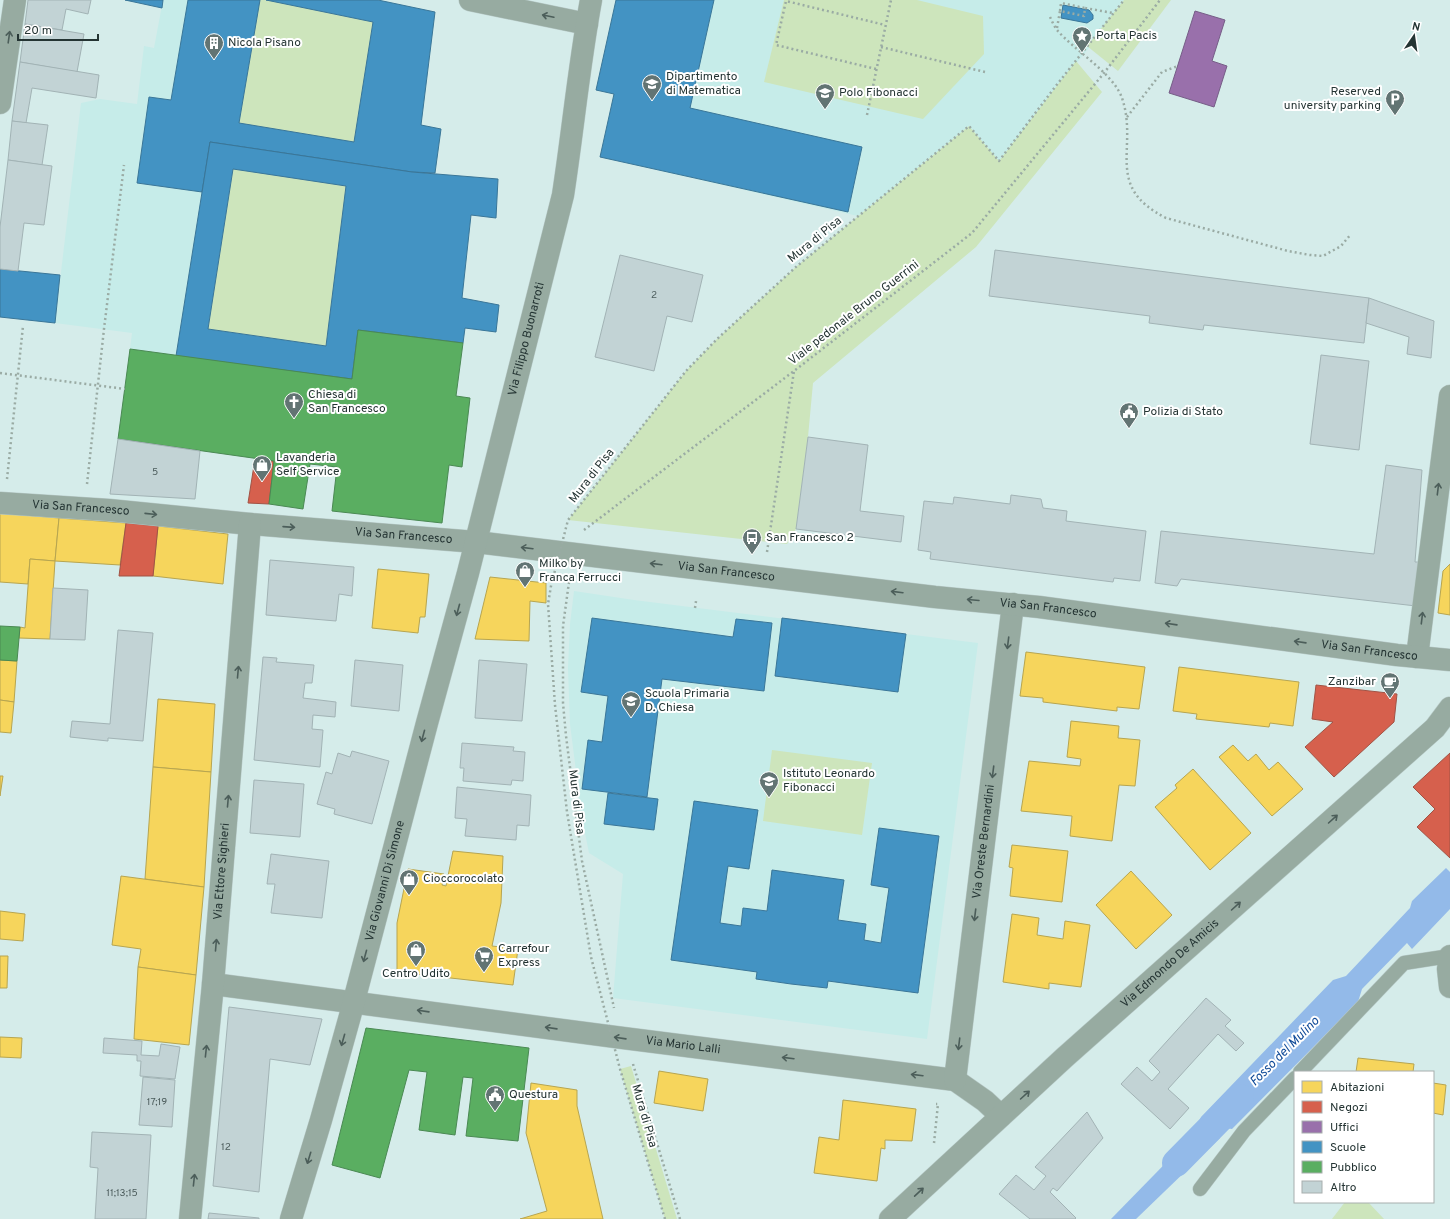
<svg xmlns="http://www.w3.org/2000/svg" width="1450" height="1219" font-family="Overpass,sans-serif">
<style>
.built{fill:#c6ece9}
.green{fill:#cde5bc}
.water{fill:#93bae9}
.homes{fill:#f6d55c;stroke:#b7a550}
.shops{fill:#d6604d;stroke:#a15345}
.offices{fill:#9970ab;stroke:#765e87}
.schools{fill:#4393c3;stroke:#3a7698;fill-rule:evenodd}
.public{fill:#5aae61;stroke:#4a8953}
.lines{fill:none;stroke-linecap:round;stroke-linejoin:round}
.canal{stroke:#93bae9;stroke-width:28}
.building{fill:#c2d3d5;stroke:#a2b3b5}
.service-casing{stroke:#b7c9c7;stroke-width:15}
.minor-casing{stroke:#b7c9c7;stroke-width:23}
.tertiary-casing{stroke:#b7c9c7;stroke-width:23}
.path{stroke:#9aaba4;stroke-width:2.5;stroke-dasharray:2 3;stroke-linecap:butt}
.service{stroke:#97aba1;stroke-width:14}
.minor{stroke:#97aba1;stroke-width:22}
.tertiary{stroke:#97aba1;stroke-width:22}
.path-bridge{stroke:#9aaba4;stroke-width:2.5;stroke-dasharray:2 3;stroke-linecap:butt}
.oneway{stroke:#4c5e5a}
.labels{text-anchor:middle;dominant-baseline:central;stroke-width:4;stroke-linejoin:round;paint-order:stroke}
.number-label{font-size:10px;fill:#4c5c5c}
.poi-label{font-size:12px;fill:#243433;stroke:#fff;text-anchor:start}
.street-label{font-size:12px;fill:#243433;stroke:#fff}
.water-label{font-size:13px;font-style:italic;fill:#0e4997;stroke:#fff}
</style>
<rect width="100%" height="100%" fill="#d5ecea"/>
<g class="built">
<path d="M163,0H378L435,12L421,125L441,129L435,173L412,172L210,142L176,356L130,349L132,333L55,323L81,103L100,99L137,104L144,46L154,48Z"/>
<path d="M616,0H1127L999,161L969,126L858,216L600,157L614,94L596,90Z"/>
<path d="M574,591L634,600L978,643L927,1039L613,998L623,874L589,853L582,818L570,724L568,668L570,624Z"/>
</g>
<g class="green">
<path d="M260,0H266L373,22L354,142L239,123Z"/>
<path d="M784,0H917L983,16L984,54L923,119L764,82Z"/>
<path d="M1124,0H1171L1118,71L1087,46Z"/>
<path d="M1076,61L1102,92L976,247L813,383L808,437L796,529L787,544L568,520L686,371L717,339L797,266L969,126L999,161Z"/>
<path d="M233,169L346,186L326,346L208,329Z"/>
<path d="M772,750L872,763L862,835L763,821Z"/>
<path d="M631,1066L677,1219H665L620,1069Z"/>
<path d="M1345,1202H1368L1384,1219H1332Z"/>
</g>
<g class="water">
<path d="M1446,868L1450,872V909L1412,949L1407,943L1362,989L1358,1002L1232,1129L1198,1124L1201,1117L1333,980L1346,976L1410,908L1412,901Z"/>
<path d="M1195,1133L1220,1138L1136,1219H1111Z"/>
</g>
<g class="homes">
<path d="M0,513L59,518L55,561L30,559L28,584L0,582Z"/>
<path d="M59,518L126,523L120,565L55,561Z"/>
<path d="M158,526L228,534L223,584L153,576Z"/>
<path d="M30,559L55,561L50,639L19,638L20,627L25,628Z"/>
<path d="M1450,564V615L1438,613L1443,571Z"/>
<path d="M378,569L429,574L425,617H420L418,633L372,628Z"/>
<path d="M490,577L546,583V603L530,601L529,641L475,639Z"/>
<path d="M1026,652L1145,667L1139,709L1117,707V711L1043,702V698L1020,696Z"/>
<path d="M0,660L17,661L14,702L0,700Z"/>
<path d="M1179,667L1299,682L1293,726L1270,723L1269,727L1196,719L1197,714L1173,711Z"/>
<path d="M158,699L215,704L211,772L153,767Z"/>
<path d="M0,700L14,702L11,733L0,732Z"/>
<path d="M1071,721L1119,726L1118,738L1140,740L1135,786L1119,785L1112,841L1070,836L1072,816L1021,811L1029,761L1080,766L1081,759L1067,757Z"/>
<path d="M1233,745L1248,761L1256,754L1269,770L1278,762L1303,789L1272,816L1219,757Z"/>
<path d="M153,767L211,772L204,887L145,879Z"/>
<path d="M1193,769L1251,833L1210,870L1155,807L1177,788L1175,785Z"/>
<path d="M0,776H3L0,796Z"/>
<path d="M1012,845L1068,851L1062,902L1010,896L1013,868L1009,867Z"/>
<path d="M453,851L503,856L501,903L492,946L518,949L513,985L397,972V923L408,869L444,874L442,885L446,886Z"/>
<path d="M1131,871L1172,915L1136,949L1096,905Z"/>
<path d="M121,876L204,887L196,975L138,967L141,949L112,945Z"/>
<path d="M0,911L25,914L23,941L0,939Z"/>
<path d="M1012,914L1039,918L1037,935L1063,939L1065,921L1090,925L1081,987L1049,983V989L1003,982Z"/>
<path d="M0,956H8L7,988H0Z"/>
<path d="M138,967L196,975L189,1045L134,1039Z"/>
<path d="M0,1037L22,1038L21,1058L0,1057Z"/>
<path d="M1358,1058L1414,1064L1413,1072H1356Z"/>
<path d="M659,1071L708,1079L703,1111L654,1103Z"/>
<path d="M531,1083L577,1090V1106L603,1219H520L547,1211L526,1133Z"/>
<path d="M1433,1083L1446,1085L1443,1115L1433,1113Z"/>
<path d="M843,1100L916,1109L912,1141L885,1140V1149L881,1148L877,1181L814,1173L819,1137L839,1140Z"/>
</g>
<g class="shops">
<path d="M255,459L274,461L269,504L248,503Z"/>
<path d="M126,523L158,526L153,576H119Z"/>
<path d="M1316,685L1397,694L1394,722L1334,777L1305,747L1333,722L1312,719Z"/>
<path d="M1450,753V858L1417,827L1435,809L1413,787Z"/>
</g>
<path class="offices" d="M1195,11L1225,20L1212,61L1227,66L1214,107L1169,93Z"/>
<g class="schools">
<path d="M125,0H163L162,8Z"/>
<path d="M188,0H260L239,123L354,142L373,22L266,0H378L435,12L421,125L441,129L435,173L412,172L210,142L202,192L137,183L149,97L171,100Z"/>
<path d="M616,0H714L690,108L862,147L848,212L600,157L614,94L596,90Z"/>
<path d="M1063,5L1089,10L1093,15V19L1087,23L1061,18Z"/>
<path d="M210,142L412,172L498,179L496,218L471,215L462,298L499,305L496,332L465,328L463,343L358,330L352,379L176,356ZM233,169L346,186L326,346L208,329Z"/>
<path d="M0,269L60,275L55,323L0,317Z"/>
<path d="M592,618L733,637L736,619L772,623L764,691L662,679L647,797L582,789L588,740L602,742L608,696L581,692Z"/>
<path d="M782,618L906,634L898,692L775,676Z"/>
<path d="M608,793L658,799L654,830L604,824Z"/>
<path d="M694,801L758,810L749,869L728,866L720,923L741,926L743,908L767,911L772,870L844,880L838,920L866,924L864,940L881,943L889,888L871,885L879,828L939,836L918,993L828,981L827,988L791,984L756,979L757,972L671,960Z"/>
</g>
<g class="public">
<path d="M358,330L463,343L456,396L470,398L462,467L449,465L442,523L332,511L337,467L310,464L303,509L269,504L274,461L118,439L130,349L352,379Z"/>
<path d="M0,626L20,627L17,661L0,660Z"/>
<path d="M366,1028L529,1048L518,1141L466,1136L473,1078L463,1077L455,1135L419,1130L427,1072L409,1070L380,1178L332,1165Z"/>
</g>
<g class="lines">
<path class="canal" d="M1176,1163L1240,1098"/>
</g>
<g class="building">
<path d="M28,0H91L88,14L66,9L62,30L25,24Z"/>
<path d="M25,24L84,34L77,72L20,62Z"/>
<path d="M20,62L99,75L96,98L32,88L26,123L12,121Z"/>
<path d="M12,121L48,125L42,165L8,160Z"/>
<path d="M8,160L52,166L44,225L24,223L18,271L0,269V227Z"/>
<path d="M995,250L1369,298L1364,343L1204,325L1203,330L1149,323L1150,316L989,296Z"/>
<path d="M620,255L703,275L692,322L667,316L654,371L595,357Z"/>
<path d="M1369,298L1434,321L1431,358L1407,354L1409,337L1366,323Z"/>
<path d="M1321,355L1369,361L1359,450L1310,444Z"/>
<path d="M808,437L868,445L860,511L904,516L901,542L796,529Z"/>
<path d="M118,439L200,451L195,499L110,494Z"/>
<path d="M1386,465L1422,470L1415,562H1420L1416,606L1181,579L1177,586L1155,583L1161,531L1374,554Z"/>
<path d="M1011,495L1041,499L1043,508L1067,511L1066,521L1146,531L1140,581L1114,578L1113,582L930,559L931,552L918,550L924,501L953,504L954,497L1010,504Z"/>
<path d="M270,560L354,567L352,596L339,594L336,621L266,615Z"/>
<path d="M53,588L88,590L85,640L50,639Z"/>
<path d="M118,630L153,633L143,741L108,738V741L70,737L72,721L110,724Z"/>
<path d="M263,657L277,658L276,662L314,665L312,683H305L303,698L336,702L335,717L313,715L312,729L323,730L320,767L254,760Z"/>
<path d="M355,660L403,665L399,711L351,706Z"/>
<path d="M479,660L527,664L522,721L475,718Z"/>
<path d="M462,743L514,747L513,751L525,752L523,781L512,780L511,785L463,781L464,768H460Z"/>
<path d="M352,751L389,761L372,824L334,814L335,809L317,804L326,772L332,774L338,753L350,757Z"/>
<path d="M254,780L304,784L300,837L250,833Z"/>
<path d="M457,787L531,795L529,826L517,825L516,840L465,836L467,819L455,818Z"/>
<path d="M271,854L329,861L322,918L271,913L275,884H267Z"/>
<path d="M1206,998L1231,1020L1225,1026L1244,1043L1236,1051L1218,1034L1168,1089L1189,1108L1170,1129L1121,1084L1137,1067L1152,1081L1160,1072L1149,1061Z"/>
<path d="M229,1007L322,1019L310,1065L270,1059L259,1192L213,1186Z"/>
<path d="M104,1038L142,1041L141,1055L159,1056L161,1044L180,1047L175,1079L140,1076L141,1061H137V1055L103,1053Z"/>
<path d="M143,1077L175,1080L172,1127L139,1125Z"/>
<path d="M1087,1112L1103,1138L1057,1191L1053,1188L1050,1192L1076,1218L1075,1219H1030L999,1194L1016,1175L1034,1190L1046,1176L1035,1167Z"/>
<path d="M92,1132L151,1135L146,1219H95L98,1168L90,1167Z"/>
<path d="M209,1213L259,1218V1219H208Z"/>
</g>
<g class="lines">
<defs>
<g id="service">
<path d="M1300,1072L1404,963L1450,956"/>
<path d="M1200,1189L1244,1131L1295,1078"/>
</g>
<g id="minor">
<path d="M470,0L587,24"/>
<path d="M0,103L15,0"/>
<path id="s1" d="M0,503L109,510L250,524L476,542"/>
<path d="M1417,657L1450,396"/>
<path d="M1450,956L1448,969L1450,987"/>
<path id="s2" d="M213,984L623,1038L955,1080L985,1101L1001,1116"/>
<path id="s3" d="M955,1080L1013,604"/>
<path id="s4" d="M190,1219L213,984L250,524"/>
</g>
<g id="tertiary">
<path id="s5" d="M476,542L935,597L1039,607L1397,655L1450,660"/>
<path id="s6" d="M291,1219L321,1120L350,1016L427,723L468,573L563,195C573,130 579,65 591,0"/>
<path id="s7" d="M890,1219L1064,1058L1435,728L1450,708"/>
</g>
</defs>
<use href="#service" class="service-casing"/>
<use href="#minor" class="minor-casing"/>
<use href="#tertiary" class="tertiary-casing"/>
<g class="path">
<path d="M1060,11L1061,3L1085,8"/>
<path d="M1050,17C1052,21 1054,26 1057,30C1075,51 1113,73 1122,98C1139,148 1103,186 1166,218L1288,251L1310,255L1323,256L1341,246L1351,234"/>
<path d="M1057,28L1060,11L1084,16L1085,8L1113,13"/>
<path d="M881,47L985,72"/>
<path d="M876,69L776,45L786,1L885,25"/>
<path d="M867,115L891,0"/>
<path d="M1127,117L1162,72L1178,66"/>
<path d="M0,373L125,389"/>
<path d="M7,479L23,326"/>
<path d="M87,484L104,329L124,165"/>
<path d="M584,530L794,371L972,233L1104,73L1160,0"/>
<path d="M767,552L794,371"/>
<path d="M569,582L563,626V703L566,736L582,861L614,1008"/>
<path d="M695,608L696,601"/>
<path d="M633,1064L680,1219"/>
<path d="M934,1143L938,1104H936"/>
</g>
<use href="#service" class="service"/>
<use href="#minor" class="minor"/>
<use href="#tertiary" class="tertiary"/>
<path class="path-bridge" d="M665,1219L620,1069L591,957L567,812L555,705L548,604L551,586L568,520L686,371L717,339L797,266L969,126L999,161L1055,87L1124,0"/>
</g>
<defs><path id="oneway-shaft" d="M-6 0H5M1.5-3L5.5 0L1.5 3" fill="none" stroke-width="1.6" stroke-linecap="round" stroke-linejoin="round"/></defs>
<g class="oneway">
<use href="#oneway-shaft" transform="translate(548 16) rotate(-168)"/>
<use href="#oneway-shaft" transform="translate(9 37) rotate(-82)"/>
<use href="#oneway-shaft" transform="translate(1438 489) rotate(-83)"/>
<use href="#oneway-shaft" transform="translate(151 514) rotate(6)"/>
<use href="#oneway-shaft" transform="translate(289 527) rotate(4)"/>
<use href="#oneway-shaft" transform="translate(527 548) rotate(-173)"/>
<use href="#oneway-shaft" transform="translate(656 564) rotate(-173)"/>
<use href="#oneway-shaft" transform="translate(897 592) rotate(-173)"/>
<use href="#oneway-shaft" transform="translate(973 600) rotate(-175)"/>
<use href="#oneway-shaft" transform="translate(458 610) rotate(105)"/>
<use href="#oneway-shaft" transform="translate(1422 618) rotate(-83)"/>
<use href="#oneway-shaft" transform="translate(1171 624) rotate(-172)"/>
<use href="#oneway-shaft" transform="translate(1300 642) rotate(-172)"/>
<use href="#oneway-shaft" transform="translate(1008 643) rotate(97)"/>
<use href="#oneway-shaft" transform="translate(238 672) rotate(-85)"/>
<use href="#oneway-shaft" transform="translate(423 736) rotate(105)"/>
<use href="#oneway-shaft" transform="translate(993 772) rotate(97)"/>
<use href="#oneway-shaft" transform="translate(228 801) rotate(-85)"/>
<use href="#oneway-shaft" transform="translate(1333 819) rotate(-42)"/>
<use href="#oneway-shaft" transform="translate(1236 906) rotate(-42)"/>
<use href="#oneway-shaft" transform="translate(975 915) rotate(97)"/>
<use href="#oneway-shaft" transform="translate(216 945) rotate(-85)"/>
<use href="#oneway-shaft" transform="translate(365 956) rotate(105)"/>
<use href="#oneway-shaft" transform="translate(423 1011) rotate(-172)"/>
<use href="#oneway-shaft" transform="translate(551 1028) rotate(-172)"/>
<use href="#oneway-shaft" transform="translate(620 1038) rotate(-172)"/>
<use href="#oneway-shaft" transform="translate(343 1040) rotate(106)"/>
<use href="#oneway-shaft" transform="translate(959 1044) rotate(97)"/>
<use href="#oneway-shaft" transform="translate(206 1051) rotate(-84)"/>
<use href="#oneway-shaft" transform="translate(788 1058) rotate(-173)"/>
<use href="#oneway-shaft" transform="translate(917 1075) rotate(-173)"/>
<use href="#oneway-shaft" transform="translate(1025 1095) rotate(-42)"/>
<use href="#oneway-shaft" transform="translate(309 1158) rotate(107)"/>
<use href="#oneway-shaft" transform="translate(194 1180) rotate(-84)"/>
<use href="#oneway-shaft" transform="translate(919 1192) rotate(-43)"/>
</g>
<defs>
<symbol id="sight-pin" viewBox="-11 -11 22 30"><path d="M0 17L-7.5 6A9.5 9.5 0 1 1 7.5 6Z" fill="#627473" stroke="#fff"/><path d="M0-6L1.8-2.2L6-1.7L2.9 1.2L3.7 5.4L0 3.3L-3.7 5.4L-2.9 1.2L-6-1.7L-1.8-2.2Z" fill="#fff"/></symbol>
<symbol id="building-pin" viewBox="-11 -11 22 30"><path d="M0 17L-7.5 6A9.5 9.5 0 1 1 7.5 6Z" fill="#627473" stroke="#fff"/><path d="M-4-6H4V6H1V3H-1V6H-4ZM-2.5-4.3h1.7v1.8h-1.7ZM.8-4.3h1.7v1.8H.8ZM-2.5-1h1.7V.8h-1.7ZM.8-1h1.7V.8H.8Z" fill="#fff"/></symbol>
<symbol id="university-pin" viewBox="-11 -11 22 30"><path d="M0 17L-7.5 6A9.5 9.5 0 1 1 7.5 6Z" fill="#627473" stroke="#fff"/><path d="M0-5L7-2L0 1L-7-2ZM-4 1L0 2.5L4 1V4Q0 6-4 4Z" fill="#fff"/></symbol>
<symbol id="parking-pin" viewBox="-11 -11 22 30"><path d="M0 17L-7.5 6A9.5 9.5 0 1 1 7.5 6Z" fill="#627473" stroke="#fff"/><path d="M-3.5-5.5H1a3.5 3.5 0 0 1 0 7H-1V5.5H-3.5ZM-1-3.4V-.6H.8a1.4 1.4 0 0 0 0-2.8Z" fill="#fff"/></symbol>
<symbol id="church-pin" viewBox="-11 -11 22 30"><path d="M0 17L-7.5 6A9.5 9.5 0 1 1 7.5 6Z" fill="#627473" stroke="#fff"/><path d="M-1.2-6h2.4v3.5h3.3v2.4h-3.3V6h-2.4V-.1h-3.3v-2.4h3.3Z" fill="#fff"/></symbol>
<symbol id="civic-pin" viewBox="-11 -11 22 30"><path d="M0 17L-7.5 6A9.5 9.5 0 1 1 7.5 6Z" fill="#627473" stroke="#fff"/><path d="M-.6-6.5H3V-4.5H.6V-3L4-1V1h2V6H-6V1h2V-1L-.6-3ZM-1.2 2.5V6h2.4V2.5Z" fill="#fff"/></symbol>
<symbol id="shop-pin" viewBox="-11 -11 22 30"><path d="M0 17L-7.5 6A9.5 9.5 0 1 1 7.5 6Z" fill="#627473" stroke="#fff"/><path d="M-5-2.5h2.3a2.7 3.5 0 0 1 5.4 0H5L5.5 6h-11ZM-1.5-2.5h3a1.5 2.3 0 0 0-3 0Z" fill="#fff"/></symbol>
<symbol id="bus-pin" viewBox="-11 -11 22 30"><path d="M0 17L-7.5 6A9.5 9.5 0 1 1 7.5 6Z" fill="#627473" stroke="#fff"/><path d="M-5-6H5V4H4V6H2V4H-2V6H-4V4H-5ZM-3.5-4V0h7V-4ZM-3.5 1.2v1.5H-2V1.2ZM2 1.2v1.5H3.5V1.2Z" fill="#fff"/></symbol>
<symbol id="cafe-pin" viewBox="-11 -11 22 30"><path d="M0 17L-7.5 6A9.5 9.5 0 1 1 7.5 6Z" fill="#627473" stroke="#fff"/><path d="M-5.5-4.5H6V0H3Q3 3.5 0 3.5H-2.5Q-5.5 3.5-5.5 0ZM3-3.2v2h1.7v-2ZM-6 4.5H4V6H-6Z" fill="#fff"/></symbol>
<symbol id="school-pin" viewBox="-11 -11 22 30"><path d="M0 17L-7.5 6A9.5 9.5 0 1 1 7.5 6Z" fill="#627473" stroke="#fff"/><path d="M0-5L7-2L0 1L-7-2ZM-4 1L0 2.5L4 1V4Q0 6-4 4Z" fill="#fff"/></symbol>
<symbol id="supermarket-pin" viewBox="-11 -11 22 30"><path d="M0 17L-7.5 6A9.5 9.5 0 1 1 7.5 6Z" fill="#627473" stroke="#fff"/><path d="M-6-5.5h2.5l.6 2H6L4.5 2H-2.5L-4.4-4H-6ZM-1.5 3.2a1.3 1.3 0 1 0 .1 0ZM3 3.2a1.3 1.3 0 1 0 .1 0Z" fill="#fff"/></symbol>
</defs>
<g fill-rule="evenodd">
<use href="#sight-pin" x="1071" y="25" width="22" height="30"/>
<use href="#building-pin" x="203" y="32" width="22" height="30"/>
<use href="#university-pin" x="641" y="73" width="22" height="30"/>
<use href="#university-pin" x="814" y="82" width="22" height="30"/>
<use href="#parking-pin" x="1384" y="88" width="22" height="30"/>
<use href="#church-pin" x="283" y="391" width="22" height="30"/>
<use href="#civic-pin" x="1118" y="401" width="22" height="30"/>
<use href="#shop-pin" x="251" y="454" width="22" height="30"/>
<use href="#bus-pin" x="741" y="527" width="22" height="30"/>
<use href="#shop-pin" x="514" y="560" width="22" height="30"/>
<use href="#cafe-pin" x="1379" y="671" width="22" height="30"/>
<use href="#school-pin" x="620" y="690" width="22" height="30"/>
<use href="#school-pin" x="758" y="770" width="22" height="30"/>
<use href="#shop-pin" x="398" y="868" width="22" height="30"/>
<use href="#shop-pin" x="405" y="939" width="22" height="30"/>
<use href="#supermarket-pin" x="473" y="945" width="22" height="30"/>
<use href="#civic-pin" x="484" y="1084" width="22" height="30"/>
</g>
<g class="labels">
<g class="number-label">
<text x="654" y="295">2</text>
<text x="155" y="472">5</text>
<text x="157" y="1102">17;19</text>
<text x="226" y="1147">12</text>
<text x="122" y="1193">11;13;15</text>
</g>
<g class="poi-label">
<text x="1096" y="36">Porta Pacis</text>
<text x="228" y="43">Nicola Pisano</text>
<text x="666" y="77">Dipartimento<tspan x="666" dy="14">di Matematica</tspan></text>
<text x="1381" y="92" text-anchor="end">Reserved<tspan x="1381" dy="14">university parking</tspan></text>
<text x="839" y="93">Polo Fibonacci</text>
<text x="308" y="395">Chiesa di<tspan x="308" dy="14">San Francesco</tspan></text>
<text x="1143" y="412">Polizia di Stato</text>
<text x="276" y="458">Lavanderia<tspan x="276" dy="14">Self Service</tspan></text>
<text x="766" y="538">San Francesco 2</text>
<text x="539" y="564">Milko by<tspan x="539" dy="14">Franca Ferrucci</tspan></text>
<text x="1376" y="682" text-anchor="end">Zanzibar</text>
<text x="645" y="694">Scuola Primaria<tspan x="645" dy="14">D. Chiesa</tspan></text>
<text x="783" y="774">Istituto Leonardo<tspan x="783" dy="14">Fibonacci</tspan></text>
<text x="423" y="879">Cioccorocolato</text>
<text x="498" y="949">Carrefour<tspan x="498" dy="14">Express</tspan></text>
<text x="416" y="974" text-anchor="middle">Centro Udito</text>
<text x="509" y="1095">Questura</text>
</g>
<g class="street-label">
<text transform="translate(815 240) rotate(-39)">Mura di Pisa</text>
<text transform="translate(854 313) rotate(-38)">Viale pedonale Bruno Guerrini</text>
<text stroke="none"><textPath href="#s6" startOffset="911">Via Filippo Buonarroti</textPath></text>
<text transform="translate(592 476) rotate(-52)">Mura di Pisa</text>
<text stroke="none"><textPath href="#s1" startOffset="81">Via San Francesco</textPath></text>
<text stroke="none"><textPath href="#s1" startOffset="405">Via San Francesco</textPath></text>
<text stroke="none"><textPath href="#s5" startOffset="252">Via San Francesco</textPath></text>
<text stroke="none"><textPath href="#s5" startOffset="576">Via San Francesco</textPath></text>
<text stroke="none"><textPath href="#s5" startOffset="900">Via San Francesco</textPath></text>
<text transform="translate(576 802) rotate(83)">Mura di Pisa</text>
<text stroke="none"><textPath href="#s3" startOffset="240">Via Oreste Bernardini</textPath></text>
<text stroke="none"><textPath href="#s4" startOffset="349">Via Ettore Sighieri</textPath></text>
<text stroke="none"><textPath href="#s6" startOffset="351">Via Giovanni Di Simone</textPath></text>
<text stroke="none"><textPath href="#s7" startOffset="379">Via Edmondo De Amicis</textPath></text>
<text stroke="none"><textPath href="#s2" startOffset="474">Via Mario Lalli</textPath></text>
<text transform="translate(644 1116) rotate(74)">Mura di Pisa</text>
</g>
<g class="water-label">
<text transform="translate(1285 1052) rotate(-45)">Fosso del Mulino</text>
</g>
</g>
<rect x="1294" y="1071" width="140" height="132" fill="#ffffff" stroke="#a7aead"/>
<rect x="1302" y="1081" width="20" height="12" fill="#f6d55c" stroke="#a7aead"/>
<text x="1330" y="1091" font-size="12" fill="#243433">Abitazioni</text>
<rect x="1302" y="1101" width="20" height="12" fill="#d6604d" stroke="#a7aead"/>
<text x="1330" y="1111" font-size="12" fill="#243433">Negozi</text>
<rect x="1302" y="1121" width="20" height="12" fill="#9970ab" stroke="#a7aead"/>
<text x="1330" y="1131" font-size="12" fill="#243433">Uffici</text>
<rect x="1302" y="1141" width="20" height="12" fill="#4393c3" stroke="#a7aead"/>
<text x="1330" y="1151" font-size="12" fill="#243433">Scuole</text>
<rect x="1302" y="1161" width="20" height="12" fill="#5aae61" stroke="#a7aead"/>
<text x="1330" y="1171" font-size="12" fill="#243433">Pubblico</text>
<rect x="1302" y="1181" width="20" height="12" fill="#c2d3d5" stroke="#a7aead"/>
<text x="1330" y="1191" font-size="12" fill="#243433">Altro</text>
<g transform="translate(1414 36) rotate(13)" stroke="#ffffff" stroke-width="3" paint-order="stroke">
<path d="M0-3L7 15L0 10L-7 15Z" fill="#243433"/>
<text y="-6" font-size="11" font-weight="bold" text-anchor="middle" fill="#243433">N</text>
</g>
<path d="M18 34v6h80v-6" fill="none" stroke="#243433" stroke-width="2"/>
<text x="24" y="34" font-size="12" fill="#243433" stroke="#ffffff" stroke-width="3" paint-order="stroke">20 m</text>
</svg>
